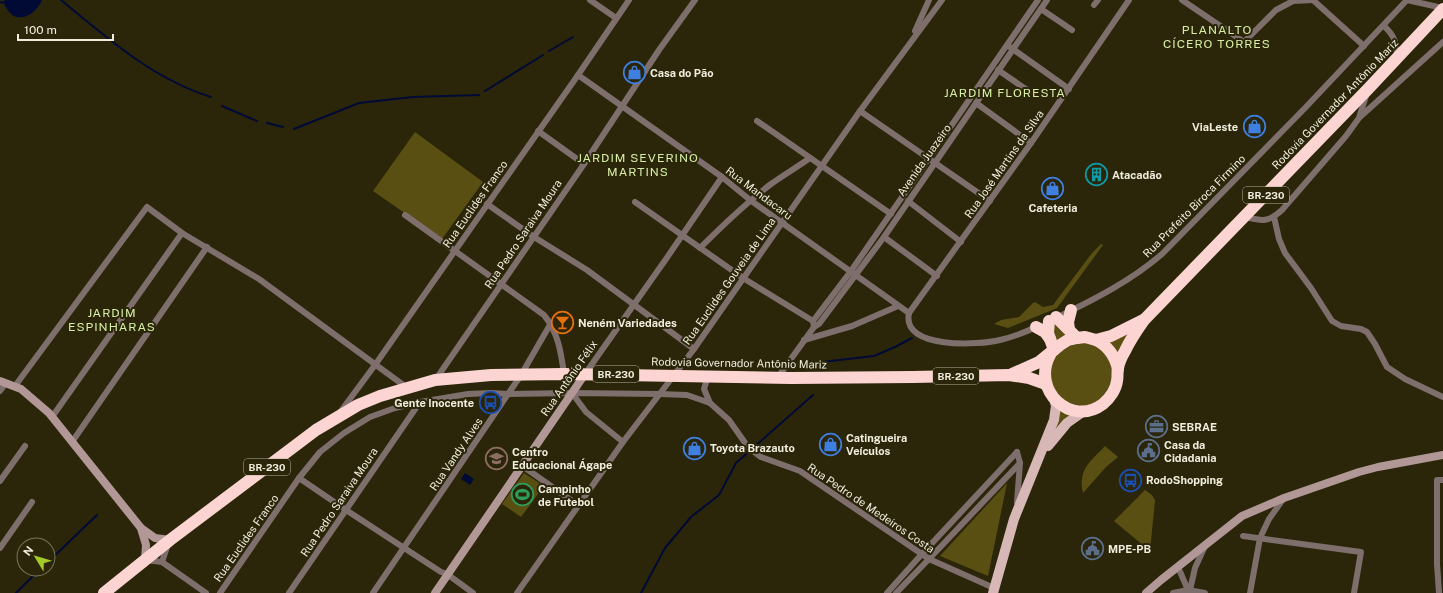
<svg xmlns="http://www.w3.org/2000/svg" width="1443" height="593" font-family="'Public Sans',sans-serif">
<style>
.green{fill:#594f13}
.water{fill:#000a35}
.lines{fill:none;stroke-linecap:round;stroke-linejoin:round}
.stream{stroke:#000a35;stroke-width:2}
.street{stroke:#7e6f6d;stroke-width:6}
.secondary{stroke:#b19896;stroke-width:8}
.primary{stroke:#d8b8b6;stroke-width:10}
.highway{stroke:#fcd5d2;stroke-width:12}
.labels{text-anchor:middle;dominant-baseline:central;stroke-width:4;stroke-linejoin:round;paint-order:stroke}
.shield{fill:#2b260a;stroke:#b5b19e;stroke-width:1}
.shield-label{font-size:10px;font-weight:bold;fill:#f0eddd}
.poi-label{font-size:11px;font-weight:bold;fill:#f0eddd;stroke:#2b260a;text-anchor:start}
.street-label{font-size:11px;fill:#f0eddd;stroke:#2b260a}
.neighbourhood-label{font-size:12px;letter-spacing:1px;fill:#d7efa4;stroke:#2b260a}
</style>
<rect width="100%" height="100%" fill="#2b260a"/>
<g class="green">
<path d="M415,132L483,182L442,239L373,191Z"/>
<path d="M1101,244L1103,245L1057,308L1008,328L994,324L1001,320L1019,317L1033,303L1035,302L1043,307L1053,305L1092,253Z"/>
<path d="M1055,324L1071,335L1056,344L1053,326Z"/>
<path d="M1130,332L1119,357L1105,341Z"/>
<path d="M1091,342L1106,352L1114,368L1112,386L1101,400L1085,407L1059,400L1048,376L1052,358L1064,345Z"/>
<path d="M1060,408L1072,413L1063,421L1055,431Z"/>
<path d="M1105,446L1118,457L1106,467L1083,493C1078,469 1090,462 1105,446Z"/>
<path d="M524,473L544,486L521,517L502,504Z"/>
<path d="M1007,483L988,576L940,556Z"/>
<path d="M1145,490L1152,495L1155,500L1150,551L1114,521Z"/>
</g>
<g class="water">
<path d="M4,0H42C37,14 17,26 7,9C5,6 4,4 4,0Z"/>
<path d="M465,473L474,479L470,485L461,479Z"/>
</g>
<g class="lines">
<g class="stream">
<path d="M61,0C107,38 153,79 211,97"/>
<path d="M0,2L5,3"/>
<path d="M549,51L573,37"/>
<path d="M485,91L543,55"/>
<path d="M222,106L257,121"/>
<path d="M267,123L283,127"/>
<path d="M294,129L359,103L413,97L479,95"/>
<path d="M815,367L822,362L874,356L895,347L912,338"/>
<path d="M48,562L97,515"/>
<path d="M16,593L40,569"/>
<path d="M641,593L665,548L691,517L719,495L736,463L813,395"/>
</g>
<g class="street">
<path d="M590,0L616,18"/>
<path d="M1182,0L1244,42L1276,10L1293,1L1313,0"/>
<path d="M1313,0L1364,46"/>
<path d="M1407,0L1443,8"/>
<path d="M1094,5L1098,0"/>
<path d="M1041,9L1072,30"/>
<path d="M1384,26C1394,35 1397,43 1397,57"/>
<path d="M915,31L929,0"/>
<path d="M1010,47L1069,89"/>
<path d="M998,70L1030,92"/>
<path d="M578,75L722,177L750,200L909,313"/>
<path d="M976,103L1031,143"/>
<path d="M860,111L990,201"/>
<path d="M1360,117L1443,42"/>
<path d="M757,121L891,214"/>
<path d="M538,131L584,164"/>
<path d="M908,201L961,242"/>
<path d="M635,202L743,278L813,321"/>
<path d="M487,204L534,237L587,270L694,349"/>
<path d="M405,215L544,315C558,332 561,352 564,374"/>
<path d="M1245,217C1262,221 1268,223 1282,210L1346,136L1359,118L1366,96"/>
<path d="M1274,217L1279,239L1285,253L1311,288L1332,321L1341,326L1361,329L1367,332L1375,344L1387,367L1405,379L1443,397"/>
<path d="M884,237L937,276"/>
<path d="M700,248C723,225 746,203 771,184C784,175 797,167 810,158"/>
<path d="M1056,318C1093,300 1131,281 1162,254L1305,108L1407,0"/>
<path d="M1038,326C1026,332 1013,337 1000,340C980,345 901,350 909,313L1031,143L1129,0"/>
<path d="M814,327L813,321L851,271L1038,0"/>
<path d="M804,340L852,326L898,306"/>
<path d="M585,374L666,259L722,177"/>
<path d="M708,376L704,389L710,403"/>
<path d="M778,377L814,327L819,324L884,237L1047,0"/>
<path d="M436,379L584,164L659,50L695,0"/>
<path d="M15,386L147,207L182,233L259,279L406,387"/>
<path d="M0,391L6,383"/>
<path d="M572,393L586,412L623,442"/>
<path d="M341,411L375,365L578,75L629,0"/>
<path d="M52,417L182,233"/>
<path d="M72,442L207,247"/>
<path d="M521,465L578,505"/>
<path d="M299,478L346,510L441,572L447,574L473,593"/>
<path d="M0,481L25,446"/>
<path d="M1017,502L1020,463L1017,452"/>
<path d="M1243,536L1361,552L1354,593"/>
<path d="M0,548L32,502"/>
<path d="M146,560L162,562L206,593"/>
<path d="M162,562L168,544"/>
<path d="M1178,567L1188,590"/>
<path d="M1190,590L1195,568L1205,546"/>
<path d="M220,593L299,478L320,452L344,433L370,417L395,408L420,402L468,394L491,393L508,394L572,393L660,394L687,395L710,403L729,420L748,447L761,457L800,471L929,559L994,588"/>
<path d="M289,593L420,402"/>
<path d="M373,593L521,375L551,323"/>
<path d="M517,593L623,442L694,349L860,111L942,0"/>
<path d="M887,593L921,555L1017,452"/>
<path d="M896,593L929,559L1020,463"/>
<path d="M1173,593L1188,590L1205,593"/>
<path d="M1250,593L1260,538L1269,519L1284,498"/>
<path d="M1439,593L1437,564V480H1443"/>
</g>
<g class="secondary">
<path d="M0,381L21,389L49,413L141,528L155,538L170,540"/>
<path d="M141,528L146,545L145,560"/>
<path d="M435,593L585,374"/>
<path d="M1146,593L1161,580L1242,516L1284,498L1359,472L1378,467L1443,455"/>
</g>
<g class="primary">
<path d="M1048,446L1067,423L1084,411"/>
<path d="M993,593L1014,519L1054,420L1056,406L1054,399"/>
</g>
<g class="highway">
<path d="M1056,317L1077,338"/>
<path d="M1049,321L1048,333L1054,350"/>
<path d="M1036,327L1045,332L1050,339"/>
<path d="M1069,329L1068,322L1071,310"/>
<path d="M1096,340C1108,346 1115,356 1118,369"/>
<path d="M1050,355C1031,390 1071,428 1103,404C1110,398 1116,389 1117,381C1118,377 1117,372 1118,368C1119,363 1122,356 1125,351C1130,340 1137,330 1144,320L1368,89L1443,9"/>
<path d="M1012,374L1039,362L1060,345L1068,340L1077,338L1085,337L1096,340L1111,336L1143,320"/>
<path d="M104,593L170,540L316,430L358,405L380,396L435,380L491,375L564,374L791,378L913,377L1009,375L1029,378L1046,384"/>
</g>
</g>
<defs>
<symbol id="shop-ring" viewBox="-11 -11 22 22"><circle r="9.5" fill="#2b260a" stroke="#3f7fe0" stroke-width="1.5"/><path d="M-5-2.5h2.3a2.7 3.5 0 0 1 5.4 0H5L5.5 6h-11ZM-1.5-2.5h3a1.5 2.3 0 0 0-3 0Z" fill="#3f7fe0"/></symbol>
<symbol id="building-ring" viewBox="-11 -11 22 22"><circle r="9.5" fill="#2b260a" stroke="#0f9aa8" stroke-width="1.5"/><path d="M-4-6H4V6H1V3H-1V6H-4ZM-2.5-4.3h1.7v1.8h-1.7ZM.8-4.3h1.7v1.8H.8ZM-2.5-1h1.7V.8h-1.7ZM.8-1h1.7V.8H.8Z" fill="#0f9aa8"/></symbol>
<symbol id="bar-ring" viewBox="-11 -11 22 22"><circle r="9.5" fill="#2b260a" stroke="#e8710a" stroke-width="1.5"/><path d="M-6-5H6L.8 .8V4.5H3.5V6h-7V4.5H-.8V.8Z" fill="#e8710a"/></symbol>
<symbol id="bus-ring" viewBox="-11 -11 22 22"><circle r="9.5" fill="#2b260a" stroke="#1a4fb4" stroke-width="1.5"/><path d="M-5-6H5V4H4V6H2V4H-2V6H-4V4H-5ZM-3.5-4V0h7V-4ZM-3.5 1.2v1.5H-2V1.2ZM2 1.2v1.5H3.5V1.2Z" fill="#1a4fb4"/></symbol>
<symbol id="office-ring" viewBox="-11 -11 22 22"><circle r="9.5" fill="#2b260a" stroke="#5c6f8a" stroke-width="1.5"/><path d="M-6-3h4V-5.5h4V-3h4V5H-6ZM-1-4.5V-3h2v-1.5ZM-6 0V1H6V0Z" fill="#5c6f8a"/></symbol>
<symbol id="civic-ring" viewBox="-11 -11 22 22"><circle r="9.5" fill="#2b260a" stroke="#5c6f8a" stroke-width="1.5"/><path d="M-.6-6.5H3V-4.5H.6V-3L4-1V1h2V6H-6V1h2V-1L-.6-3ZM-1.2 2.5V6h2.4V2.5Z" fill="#5c6f8a"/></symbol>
<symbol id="school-ring" viewBox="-11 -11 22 22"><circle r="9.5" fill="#2b260a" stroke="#8d6e63" stroke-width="1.5"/><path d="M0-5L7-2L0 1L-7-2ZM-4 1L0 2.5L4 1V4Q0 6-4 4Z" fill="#8d6e63"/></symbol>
<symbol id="stadium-ring" viewBox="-11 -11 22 22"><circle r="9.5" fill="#2b260a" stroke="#2e9e5b" stroke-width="1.5"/><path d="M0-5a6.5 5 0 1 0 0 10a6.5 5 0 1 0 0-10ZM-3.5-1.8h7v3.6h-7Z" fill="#2e9e5b"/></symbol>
</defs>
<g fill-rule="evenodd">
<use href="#shop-ring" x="622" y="60" width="25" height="25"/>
<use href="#shop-ring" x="1242" y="114" width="25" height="25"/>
<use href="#building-ring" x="1084" y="162" width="25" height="25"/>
<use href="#shop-ring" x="1040" y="176" width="25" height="25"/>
<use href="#bar-ring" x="550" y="310" width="25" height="25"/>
<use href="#bus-ring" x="478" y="390" width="25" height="25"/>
<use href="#office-ring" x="1144" y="414" width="25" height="25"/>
<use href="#shop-ring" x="818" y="432" width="25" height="25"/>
<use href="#shop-ring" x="682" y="436" width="25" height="25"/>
<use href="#civic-ring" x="1136" y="438" width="25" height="25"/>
<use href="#school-ring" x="484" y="446" width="25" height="25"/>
<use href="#bus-ring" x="1118" y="468" width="25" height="25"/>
<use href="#stadium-ring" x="510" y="482" width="25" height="25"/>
<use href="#civic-ring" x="1080" y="536" width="25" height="25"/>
</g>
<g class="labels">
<g class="shield">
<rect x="1243" y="187" width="46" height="16" rx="3"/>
<rect x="593" y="366" width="46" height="16" rx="3"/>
<rect x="933" y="368" width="46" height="16" rx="3"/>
<rect x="244" y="459" width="46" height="16" rx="3"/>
</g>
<g class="shield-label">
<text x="1266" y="195">BR-230</text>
<text x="616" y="374">BR-230</text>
<text x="956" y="376">BR-230</text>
<text x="267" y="467">BR-230</text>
</g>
<g class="poi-label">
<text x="650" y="73">Casa do Pão</text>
<text x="1238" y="127" text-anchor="end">ViaLeste</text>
<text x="1112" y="175">Atacadão</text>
<text x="1053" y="208" text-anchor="middle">Cafeteria</text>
<text x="578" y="323">Neném Variedades</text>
<text x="474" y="403" text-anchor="end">Gente Inocente</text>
<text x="1172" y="427">SEBRAE</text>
<text x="846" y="438">Catingueira<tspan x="846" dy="13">Veículos</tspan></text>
<text x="1164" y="445">Casa da<tspan x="1164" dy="13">Cidadania</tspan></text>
<text x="710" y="448">Toyota Brazauto</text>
<text x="512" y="452">Centro<tspan x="512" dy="13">Educacional Ágape</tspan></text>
<text x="1146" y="480">RodoShopping</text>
<text x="538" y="489">Campinho<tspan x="538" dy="13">de Futebol</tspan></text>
<text x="1108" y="549">MPE-PB</text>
</g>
<g class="street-label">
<text transform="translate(1335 104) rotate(-46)">Rodovia Governador Antônio Mariz</text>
<text transform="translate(924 160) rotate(-55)">Avenida Juazeiro</text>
<text transform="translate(1004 164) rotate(-55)">Rua José Martins da Silva</text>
<text transform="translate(759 193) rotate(37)">Rua Mandacaru</text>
<text transform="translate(475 204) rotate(-55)">Rua Euclides Franco</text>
<text transform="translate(1194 206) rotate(-45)">Rua Prefeito Biroca Firmino</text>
<text transform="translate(523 234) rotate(-56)">Rua Pedro Saraiva Moura</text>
<text transform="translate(729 281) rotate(-55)">Rua Euclides Gouveia de Lima</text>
<text transform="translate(739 363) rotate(1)">Rodovia Governador Antônio Mariz</text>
<text transform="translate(569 378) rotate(-55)">Rua Antônio Félix</text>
<text transform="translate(456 454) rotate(-56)">Rua Vandy Alves</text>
<text transform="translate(339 502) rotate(-56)">Rua Pedro Saraiva Moura</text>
<text transform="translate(871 508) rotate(34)">Rua Pedro de Medeiros Costa</text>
<text transform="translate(246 538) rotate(-55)">Rua Euclides Franco</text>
</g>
<g class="neighbourhood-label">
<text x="1217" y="30">PLANALTO<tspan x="1217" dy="14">CÍCERO TORRES</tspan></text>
<text x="1005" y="93">JARDIM FLORESTA</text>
<text x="638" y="158">JARDIM SEVERINO<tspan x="638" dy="14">MARTINS</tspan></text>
<text x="112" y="313">JARDIM<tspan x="112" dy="14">ESPINHARAS</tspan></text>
</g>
</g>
<g transform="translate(36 557) rotate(308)"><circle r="19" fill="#2b260a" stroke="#7a765e"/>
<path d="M0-3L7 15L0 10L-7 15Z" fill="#a2c927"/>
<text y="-6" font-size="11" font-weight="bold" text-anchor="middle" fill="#f0eddd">N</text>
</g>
<path d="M18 34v6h95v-6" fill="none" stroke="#f0eddd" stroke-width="2"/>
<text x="24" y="34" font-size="12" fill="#f0eddd" stroke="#2b260a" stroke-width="3" paint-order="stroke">100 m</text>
</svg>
